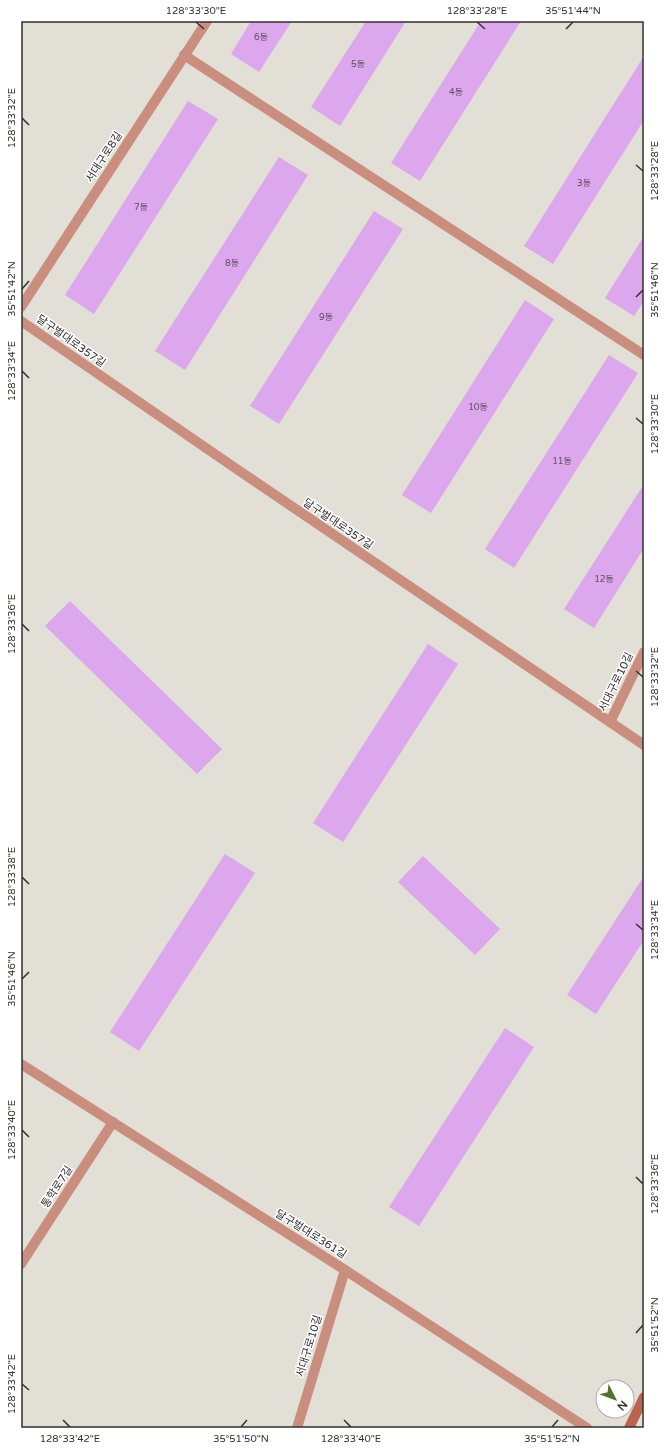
<svg xmlns="http://www.w3.org/2000/svg" width="665" height="1449" font-family="'Varela Round','Noto Sans KR',sans-serif">
<style>
.building{fill:#dca7ec}
.lines{fill:none;stroke-linecap:round;stroke-linejoin:round}
.minor{stroke:#ca8e7f;stroke-width:10}
.secondary{stroke:#ba6450;stroke-width:10}
.ticks{fill:none;stroke:#31302d;stroke-width:1.5}
.labels{text-anchor:middle;dominant-baseline:central;stroke-width:3;stroke-linejoin:round;paint-order:stroke}
.number-label{font-size:9px;fill:#5c4e5d}
.street-label{font-size:11px;fill:#31302d;stroke:#fff}
.neatline{fill:none;stroke:#31302d;stroke-width:1.5}
.ticks-label{font-size:10px;text-anchor:middle;fill:#31302d}
</style>
<rect width="100%" height="100%" fill="#e2dfd7"/>
<g class="building">
<path d="M251,21H292L259,72L231,54Z"/>
<path d="M366,21H406L340,126L311,107Z"/>
<path d="M481,21H521L420,181L391,163Z"/>
<path d="M644,56V120L553,264L524,246Z"/>
<path d="M188,101L218,119L94,314L65,295Z"/>
<path d="M279,157L308,175L185,370L155,351Z"/>
<path d="M374,211L403,229L279,424L250,406Z"/>
<path d="M644,236V301L634,316L605,298Z"/>
<path d="M525,300L554,319L431,513L402,495Z"/>
<path d="M609,355L638,373L514,568L485,549Z"/>
<path d="M644,484V548L594,628L564,609Z"/>
<path d="M70,601L222,749L197,774L45,626Z"/>
<path d="M428,644L458,664L343,842L313,823Z"/>
<path d="M225,854L255,873L139,1051L110,1032Z"/>
<path d="M423,856L500,929L475,955L398,882Z"/>
<path d="M644,876V940L596,1014L567,995Z"/>
<path d="M505,1028L534,1047L419,1226L389,1207Z"/>
</g>
<g class="lines">
<g class="minor">
<path d="M184,55L644,355"/>
<path d="M21,307L207,21"/>
<path d="M21,321L241,472L644,745"/>
<path d="M610,722L644,652"/>
<path d="M21,1064L345,1270L587,1428"/>
<path d="M21,1264L113,1122"/>
<path d="M297,1428L345,1270"/>
</g>
<path class="secondary" d="M629,1428L644,1397"/>
</g>
<path class="ticks" d="M196,22L204,29M477,22L485,29M566,29L573,22M22,118L29,125M636,165L643,171M22,289L29,281M636,297L643,290M22,371L29,378M636,418L643,424M22,624L29,631M636,671L643,677M22,877L29,884M636,924L643,930M22,979L29,972M22,1130L29,1137M636,1177L643,1184M636,1333L643,1325M22,1384L29,1390M63,1420L70,1427M344,1420L351,1427M241,1427L247,1420M552,1427L558,1420"/>
<g class="labels">
<g class="number-label">
<text x="261" y="37">6동</text>
<text x="358" y="64">5동</text>
<text x="456" y="92">4동</text>
<text x="584" y="183">3동</text>
<text x="141" y="207">7동</text>
<text x="232" y="263">8동</text>
<text x="326" y="317">9동</text>
<text x="478" y="407">10동</text>
<text x="562" y="461">11동</text>
<text x="604" y="579">12동</text>
</g>
<g class="street-label">
<text transform="translate(104 157) rotate(-57)">서대구로8길</text>
<text transform="translate(71 341) rotate(35)">달구벌대로357길</text>
<text transform="translate(338 524) rotate(34)">달구벌대로357길</text>
<text transform="translate(616 682) rotate(-64)">서대구로10길</text>
<text transform="translate(57 1187) rotate(-57)">통학로7길</text>
<text transform="translate(311 1234) rotate(32)">달구벌대로361길</text>
<text transform="translate(309 1346) rotate(-73)">서대구로10길</text>
</g>
</g>
<rect width="665" height="1449" fill="none" stroke="#ffffff" stroke-width="44"/>
<g transform="translate(615 1399) rotate(132)"><circle r="19" fill="#ffffff" stroke="#adacab"/>
<path d="M0-3L7 15L0 10L-7 15Z" fill="#557328"/>
<text y="-6" font-size="11" font-weight="bold" text-anchor="middle" fill="#31302d">N</text>
</g>
<rect x="22" y="22" width="621" height="1405" class="neatline"/>
<g class="ticks-label">
<text x="196" y="14">128°33'30"E</text>
<text x="477" y="14">128°33'28"E</text>
<text x="573" y="14">35°51'44"N</text>
<text transform="translate(11 118) rotate(-90)" y="4">128°33'32"E</text>
<text transform="translate(654 171) rotate(-90)" y="4">128°33'28"E</text>
<text transform="translate(11 289) rotate(-90)" y="4">35°51'42"N</text>
<text transform="translate(654 290) rotate(-90)" y="4">35°51'46"N</text>
<text transform="translate(11 371) rotate(-90)" y="4">128°33'34"E</text>
<text transform="translate(654 424) rotate(-90)" y="4">128°33'30"E</text>
<text transform="translate(11 624) rotate(-90)" y="4">128°33'36"E</text>
<text transform="translate(654 677) rotate(-90)" y="4">128°33'32"E</text>
<text transform="translate(11 877) rotate(-90)" y="4">128°33'38"E</text>
<text transform="translate(654 930) rotate(-90)" y="4">128°33'34"E</text>
<text transform="translate(11 979) rotate(-90)" y="4">35°51'46"N</text>
<text transform="translate(11 1130) rotate(-90)" y="4">128°33'40"E</text>
<text transform="translate(654 1184) rotate(-90)" y="4">128°33'36"E</text>
<text transform="translate(654 1325) rotate(-90)" y="4">35°51'52"N</text>
<text transform="translate(11 1384) rotate(-90)" y="4">128°33'42"E</text>
<text x="70" y="1442">128°33'42"E</text>
<text x="241" y="1442">35°51'50"N</text>
<text x="351" y="1442">128°33'40"E</text>
<text x="552" y="1442">35°51'52"N</text>
</g>
</svg>
